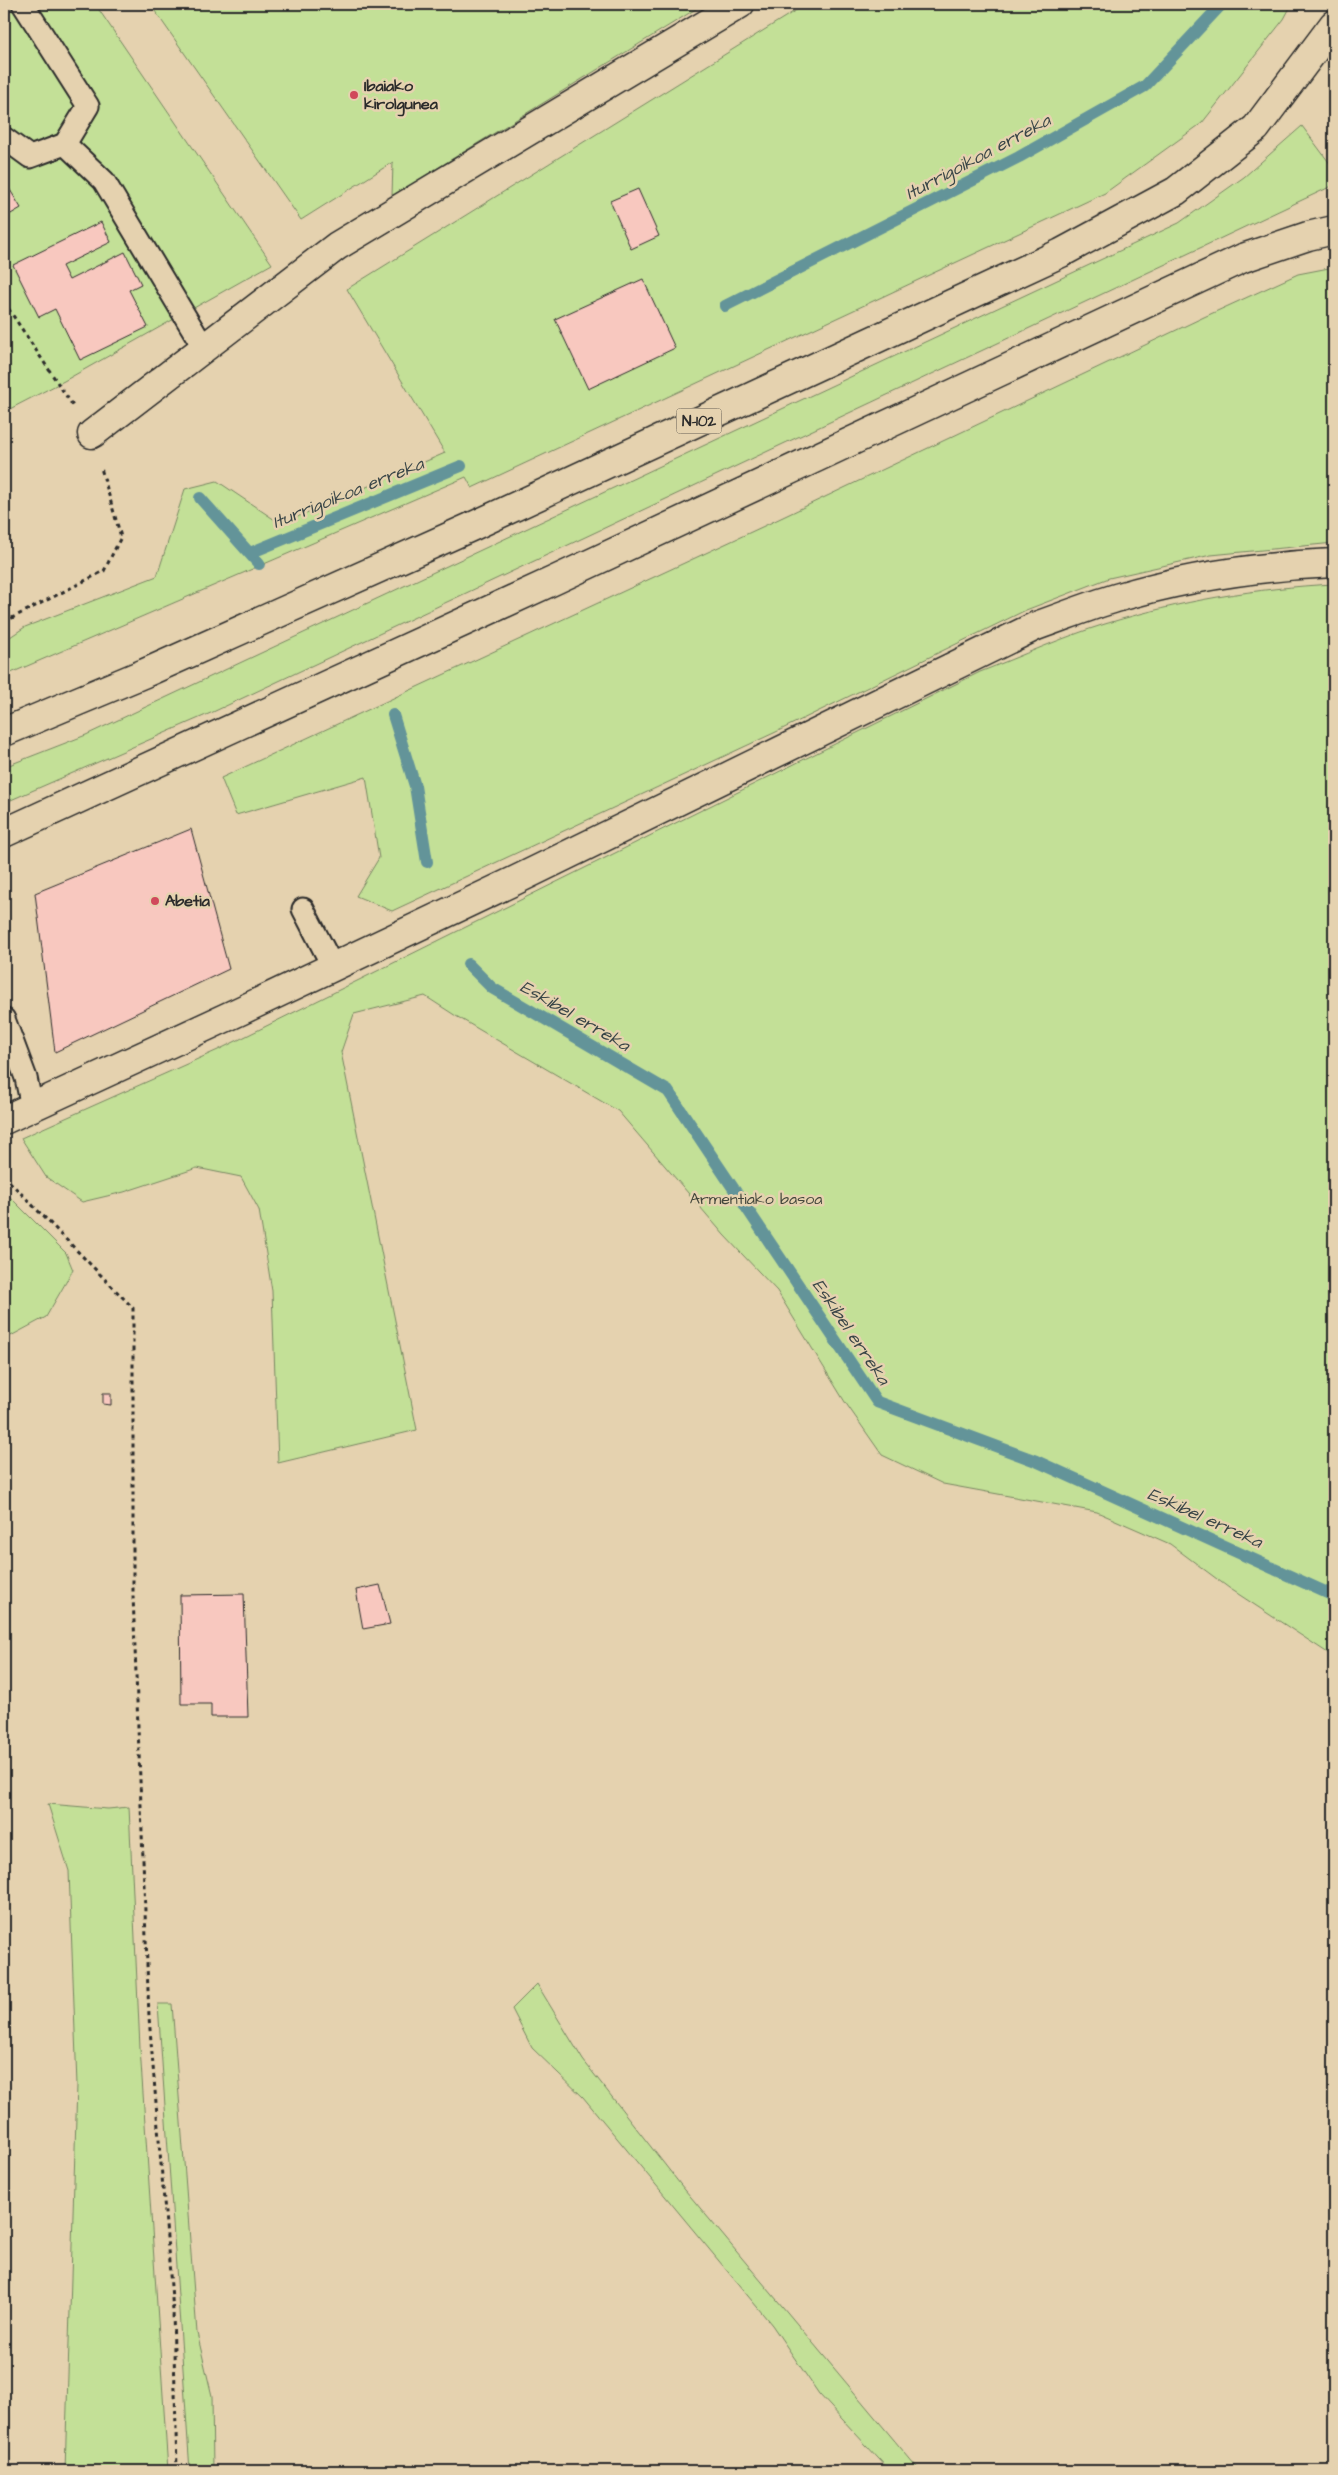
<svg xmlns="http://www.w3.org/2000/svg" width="1338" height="2475" font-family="'Architects Daughter',sans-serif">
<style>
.green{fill:#c3e097;stroke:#778661}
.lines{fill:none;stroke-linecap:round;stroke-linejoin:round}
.stream{stroke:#639499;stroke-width:12}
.building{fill:#f8c8bf;stroke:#2b2b2b}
.lane-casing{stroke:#2b2b2b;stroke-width:25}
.street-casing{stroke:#2b2b2b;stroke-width:31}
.secondary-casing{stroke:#2b2b2b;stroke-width:31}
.highway-casing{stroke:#2b2b2b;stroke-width:31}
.path{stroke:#2b2b2b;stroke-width:3;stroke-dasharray:4 4;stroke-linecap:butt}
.lane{stroke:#e5d2af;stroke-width:21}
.street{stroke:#e5d2af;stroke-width:28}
.secondary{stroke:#e5d2af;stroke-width:28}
.highway{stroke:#e5d2af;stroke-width:28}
.poi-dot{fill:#d1495b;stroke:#e5d2af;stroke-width:2}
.labels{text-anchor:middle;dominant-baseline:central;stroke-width:5;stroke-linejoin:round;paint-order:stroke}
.shield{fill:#e5d2af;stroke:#635d53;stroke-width:1}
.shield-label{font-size:15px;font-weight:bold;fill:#2b2b2b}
.poi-label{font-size:16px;font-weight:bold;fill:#2b2b2b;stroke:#e5d2af;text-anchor:start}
.park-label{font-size:16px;fill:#42463b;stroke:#e5d2af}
.water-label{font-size:18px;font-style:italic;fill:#394547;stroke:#e5d2af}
</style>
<rect width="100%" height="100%" fill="#e5d2af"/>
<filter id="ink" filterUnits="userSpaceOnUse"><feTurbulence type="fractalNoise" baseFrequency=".02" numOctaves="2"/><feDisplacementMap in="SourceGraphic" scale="10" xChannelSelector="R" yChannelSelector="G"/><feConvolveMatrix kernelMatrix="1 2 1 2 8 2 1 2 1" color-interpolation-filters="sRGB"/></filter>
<g filter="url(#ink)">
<g class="green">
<path d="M4,4H95L272,264L64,381L4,412Z"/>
<path d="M150,4H704L392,196L393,162L301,220Z"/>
<path d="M806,4H1292L1284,19L1202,123L1105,193L472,488L466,477L4,676V641L25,627L157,576L185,489L217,481L281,524L445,453L347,289Z"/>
<path d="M1302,126L1334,169V185L213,712L4,803V767L86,735L1179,223L1244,177Z"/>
<path d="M1334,267V543L1211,555L1109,578L1026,610L776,732L392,911L356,896L379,858L366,777L236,815L221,778L764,526L1204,317L1298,274Z"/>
<path d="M1334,584V1657L1229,1588L1170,1544L1097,1512L943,1484L882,1455L845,1402L777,1291L724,1235L618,1111L456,1016L425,996L354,1014L341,1052L417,1430L278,1463L272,1291L259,1210L241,1177L197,1168L124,1192L82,1202L46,1177L21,1138L218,1050L980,672C1021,656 1063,637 1105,624C1180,601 1256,588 1334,584Z"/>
<path d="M4,1191L66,1253L73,1270L46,1317L7,1338V1228H4Z"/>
<path d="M48,1804L108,1809L129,1807L140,2048L168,2471H65L77,2085L69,1871Z"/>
<path d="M537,1984L583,2060L680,2184L920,2471H890L819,2394L772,2325L583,2097L532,2048L512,2009Z"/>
<path d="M158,2004H172L197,2333L212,2396L213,2471H190Z"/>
</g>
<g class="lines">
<g class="stream">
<path d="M725,306L1019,157L1145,86L1222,4"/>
<path d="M200,498L259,564"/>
<path d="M250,553L461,466"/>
<path d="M393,715L415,786L427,862"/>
<path d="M468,964L492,988L668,1091L877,1402L1036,1461L1334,1596"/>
</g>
</g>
<g class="building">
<path d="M4,180L21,208L4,218Z"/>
<path d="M638,189L659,236L631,249L610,201Z"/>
<path d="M101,222L111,242L62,266L69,280L125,252L141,284L129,290L148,327L80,360L55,309L39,317L13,265Z"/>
<path d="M643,279L675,348L588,389L555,319Z"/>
<path d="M191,829L229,969L55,1052L35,893Z"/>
<path d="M103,1393H111V1405L103,1404Z"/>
<path d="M380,1585L390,1624L363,1629L356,1590Z"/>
<path d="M244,1594L248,1717H211V1704H181L180,1595Z"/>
</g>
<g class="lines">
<defs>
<g id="lane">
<path d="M23,4L88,106L65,144L104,181L204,348"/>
<path d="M4,138L30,157L65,144"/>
<path d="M303,909L333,967"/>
<path d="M4,1019L26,1078L32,1107"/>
</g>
<path id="street" d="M92,434L337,246L740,4"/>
<path id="secondary" d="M4,1120L240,1011L514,881L1036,626C1062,617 1089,606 1116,598C1186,577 1261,566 1334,563"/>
<g id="highway">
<path d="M4,732L145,673L471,527L1061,253L1176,191L1256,128L1334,24"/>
<path d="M4,833L555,580L1243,258L1308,236L1334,230"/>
</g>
</defs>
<use href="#lane" class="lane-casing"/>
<use href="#street" class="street-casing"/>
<use href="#secondary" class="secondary-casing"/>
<use href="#highway" class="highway-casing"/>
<g class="path">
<path d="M4,302L73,406"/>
<path d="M4,622L104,571L121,537L101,468"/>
<path d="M4,1176L133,1308V1595L149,2017L173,2311L177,2471"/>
</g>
<use href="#lane" class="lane"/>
<use href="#street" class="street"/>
<use href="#secondary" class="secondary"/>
<use href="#highway" class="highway"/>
</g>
</g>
<g class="poi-dot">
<circle cx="354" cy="95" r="5"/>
<circle cx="155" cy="901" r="5"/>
</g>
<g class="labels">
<rect class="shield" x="676.5" y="408.5" width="45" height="25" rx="4"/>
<g class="shield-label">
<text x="699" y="421">N-102</text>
</g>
<g class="poi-label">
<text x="364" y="86">Ibaiako<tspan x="364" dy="18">kirolgunea</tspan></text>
<text x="165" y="901">Abetia</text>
</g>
<g class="park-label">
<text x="756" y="1199">Armentiako basoa</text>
</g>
<g class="water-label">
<text transform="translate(978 157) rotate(-28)">Iturrigoikoa erreka</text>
<text transform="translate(348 493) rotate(-22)">Iturrigoikoa erreka</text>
<text transform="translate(575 1016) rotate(30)">Eskibel erreka</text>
<text transform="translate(851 1332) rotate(56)">Eskibel erreka</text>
<text transform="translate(1205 1518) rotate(24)">Eskibel erreka</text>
</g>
</g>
<rect width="1338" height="2475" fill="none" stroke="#e5d2af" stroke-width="20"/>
<rect x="10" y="10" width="1318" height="2455" fill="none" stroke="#2b2b2b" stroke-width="2" filter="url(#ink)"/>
</svg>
